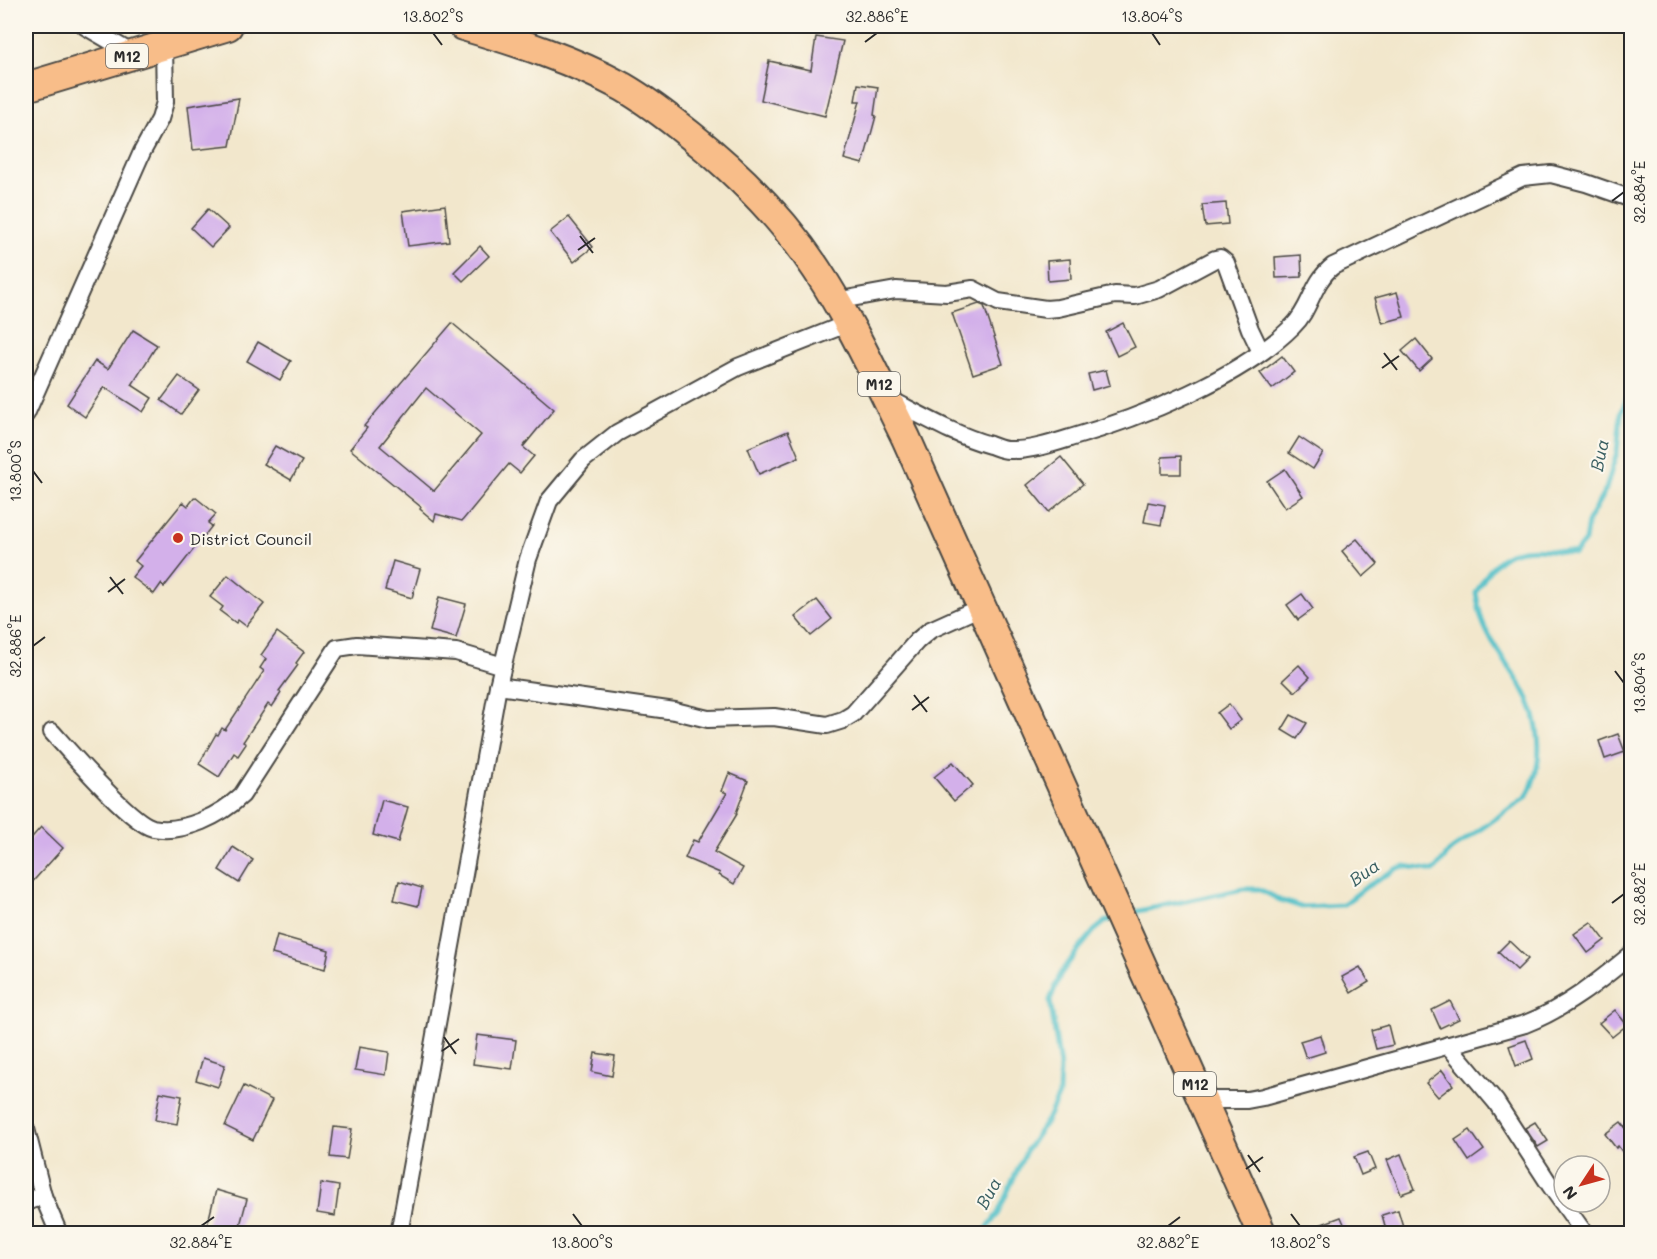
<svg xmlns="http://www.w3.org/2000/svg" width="1657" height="1259" font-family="Mali,sans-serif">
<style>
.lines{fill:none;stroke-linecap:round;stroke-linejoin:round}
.stream{stroke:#52c0c8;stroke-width:5}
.building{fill:#d3b0ea;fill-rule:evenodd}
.minor-casing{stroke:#494743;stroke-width:20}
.trunk-casing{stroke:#494743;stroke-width:32}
.minor{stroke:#fff;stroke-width:16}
.trunk{stroke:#f8bd89;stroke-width:28}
.ticks{fill:none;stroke:#2b2b2b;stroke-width:2}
.poi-dot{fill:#c8321e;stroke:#fbf7ec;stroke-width:2}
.labels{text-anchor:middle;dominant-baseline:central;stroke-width:4.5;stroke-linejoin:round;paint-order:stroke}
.shield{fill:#fbf7ec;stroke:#696865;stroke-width:1.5}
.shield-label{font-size:15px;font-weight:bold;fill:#2b2b2b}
.poi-label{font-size:16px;fill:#2b2b2b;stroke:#fbf7ec;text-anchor:start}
.water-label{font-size:18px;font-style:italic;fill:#395f62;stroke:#fbf7ec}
.neatline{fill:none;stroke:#2b2b2b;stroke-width:2}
.ticks-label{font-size:15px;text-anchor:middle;fill:#2b2b2b}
</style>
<rect width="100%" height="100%" fill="#fbf7ec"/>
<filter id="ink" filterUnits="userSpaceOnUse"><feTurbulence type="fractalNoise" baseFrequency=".0167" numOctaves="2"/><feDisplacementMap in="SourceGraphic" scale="12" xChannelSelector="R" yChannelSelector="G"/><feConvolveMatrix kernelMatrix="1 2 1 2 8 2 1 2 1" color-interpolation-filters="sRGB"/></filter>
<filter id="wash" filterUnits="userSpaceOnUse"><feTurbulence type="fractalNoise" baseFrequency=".008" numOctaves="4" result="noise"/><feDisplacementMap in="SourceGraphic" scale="24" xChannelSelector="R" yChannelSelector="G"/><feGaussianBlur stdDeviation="1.35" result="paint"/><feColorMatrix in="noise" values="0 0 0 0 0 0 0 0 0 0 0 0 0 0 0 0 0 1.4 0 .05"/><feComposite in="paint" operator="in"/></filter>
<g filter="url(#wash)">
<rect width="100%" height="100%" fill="#f2e7cc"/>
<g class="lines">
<g class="stream">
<path d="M1129,913L1243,889H1259L1280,900L1301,907L1343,905L1366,887L1396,869L1405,866L1434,871L1451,850L1526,797C1546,763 1541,720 1522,687C1509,665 1491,645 1482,620C1479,611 1478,602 1476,593C1502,541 1524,547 1575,553L1585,541L1588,521L1606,489L1617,452L1621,413L1632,387"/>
<path d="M983,1234L998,1213L1026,1151L1047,1120L1059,1095L1060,1066L1050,1000L1060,975L1075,954L1094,931L1105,922L1112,919"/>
</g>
</g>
<g id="blocks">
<g class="building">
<path d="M816,37L843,41L825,116L761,100L769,61L811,70Z"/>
<path d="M858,84L878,87L874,115L876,116L863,164L844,159L860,101H855Z"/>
<path d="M239,98L230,146L193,150L188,106Z"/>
<path d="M1226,203L1228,224L1205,226L1202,205Z"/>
<path d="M445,205L449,241L408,246L403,211Z"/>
<path d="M208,209L229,228L211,247L191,228Z"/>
<path d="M569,217L593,247L574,262L550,232Z"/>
<path d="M480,246L489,256L463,281L454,272Z"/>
<path d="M1301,255L1302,277L1276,278L1275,257Z"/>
<path d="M1070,259L1071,279L1048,281L1047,261Z"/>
<path d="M1397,292L1404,317L1382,323L1375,298Z"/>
<path d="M979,304L984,306L1003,364L973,374L952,313Z"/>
<path d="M452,323L554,409L523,447L534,456L520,473L509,464L462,521L436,514L434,521L420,509L421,507L350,449L367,428L364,426ZM426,388L481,435L434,491L380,446Z"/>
<path d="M1123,323L1135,347L1117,356L1106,332Z"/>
<path d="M133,330L157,345L132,385L152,398L143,412L104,387L85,417L67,404L95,361L108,369Z"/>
<path d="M1416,339L1432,359L1419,371L1402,351Z"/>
<path d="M258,342L291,361L280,380L247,361Z"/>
<path d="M1282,356L1294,372L1272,389L1260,373Z"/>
<path d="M1106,370L1110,385L1092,390L1088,374Z"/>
<path d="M179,376L199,390L181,414L161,400Z"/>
<path d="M788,431L799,457L759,474L748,448Z"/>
<path d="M1299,437L1323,453L1313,469L1289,453Z"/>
<path d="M275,446L302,461L291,480L264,464Z"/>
<path d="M1181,456V474H1162V457Z"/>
<path d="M1061,457L1083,484L1049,512L1027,485Z"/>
<path d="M1285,469L1303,496L1285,508L1267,481Z"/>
<path d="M195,497L216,514L208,523L212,526L164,587L161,584L154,594L132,577L141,566L135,561L183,502L188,506Z"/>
<path d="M1148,502L1165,505L1161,525L1144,522Z"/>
<path d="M1357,539L1378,564L1363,577L1342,551Z"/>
<path d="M393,561L420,569L412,598L385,590Z"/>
<path d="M228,575L264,604L246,626L238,620L236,623L220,611L223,607L210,597Z"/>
<path d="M1302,594L1313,609L1298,620L1287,605Z"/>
<path d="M439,597L466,604L456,638L430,631Z"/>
<path d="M817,600L832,619L811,636L795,617Z"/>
<path d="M277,632L304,652L296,663L298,665L279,691L281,693L272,707L268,704L243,742L246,744L238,756L234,753L219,777L199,764L216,734L218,735L222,728L225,730L264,671L260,668L266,659L261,655Z"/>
<path d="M1299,665L1310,677L1295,692L1283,680Z"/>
<path d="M1229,704L1241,720L1229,729L1217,713Z"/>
<path d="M1291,715L1307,723L1297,739L1282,730Z"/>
<path d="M1618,734L1625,752L1605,759L1599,741Z"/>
<path d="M953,762L973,785L954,801L934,777Z"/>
<path d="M729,773L748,781L736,813L737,814L714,852L743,868L734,884L719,875L720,873L685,858L693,840L698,842L727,793L722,791Z"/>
<path d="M382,800L408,807L398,842L373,835Z"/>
<path d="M41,827L63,848L26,889V844Z"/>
<path d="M233,847L253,860L239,883L219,870Z"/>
<path d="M399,881L422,888L418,906L394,900Z"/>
<path d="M1591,922L1605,940L1588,953L1574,934Z"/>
<path d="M277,935L329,950L325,969L272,954Z"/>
<path d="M1509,941L1528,959L1517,970L1498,952Z"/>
<path d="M1360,967L1369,982L1351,993L1342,977Z"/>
<path d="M1450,1001L1459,1019L1440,1028L1432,1010Z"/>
<path d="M1615,1010L1627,1025L1612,1037L1599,1023Z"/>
<path d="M1388,1025L1393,1045L1376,1049L1371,1030Z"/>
<path d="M477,1035L516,1040L512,1069L473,1064Z"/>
<path d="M1320,1035L1325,1052L1306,1058L1300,1041Z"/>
<path d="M1526,1040L1533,1059L1516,1066L1509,1046Z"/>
<path d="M359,1047L389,1052L386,1075L355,1070Z"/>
<path d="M595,1053L615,1056L612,1076L592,1072Z"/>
<path d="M203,1058L225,1065L218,1087L196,1080Z"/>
<path d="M1442,1070L1453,1085L1438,1097L1426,1083Z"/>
<path d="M244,1086L272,1100L253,1140L225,1126Z"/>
<path d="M160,1092L182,1096L177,1124L155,1120Z"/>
<path d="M1535,1122L1548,1141L1538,1147L1525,1128Z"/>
<path d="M1621,1122L1632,1136V1165L1618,1146L1616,1148L1605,1134Z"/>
<path d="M334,1127L352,1129L347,1159L330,1157Z"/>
<path d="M1470,1130L1484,1150L1469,1161L1455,1140Z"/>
<path d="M1368,1152L1375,1169L1361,1175L1354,1157Z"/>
<path d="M1401,1154L1415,1189L1401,1194L1387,1160Z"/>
<path d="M321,1183L339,1186L335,1216L317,1213Z"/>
<path d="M216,1190L247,1199L238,1233L207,1226Z"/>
<path d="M1398,1210L1405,1233H1387L1382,1215Z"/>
<path d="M1341,1217L1348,1233H1300V1232Z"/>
</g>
</g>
</g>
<g filter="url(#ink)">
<use href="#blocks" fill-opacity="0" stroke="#494743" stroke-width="1.5"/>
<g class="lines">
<defs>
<g id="minor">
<path d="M85,26L133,54"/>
<path d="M835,301L896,290L947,293L973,289L998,302L1046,309L1058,308L1115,295L1135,296L1159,289L1215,259L1220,258L1226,263L1250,329L1261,352"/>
<path d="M887,398C921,415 954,435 990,445C996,447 1002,450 1008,450C1029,451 1051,444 1070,438C1140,418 1241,378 1293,326C1311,309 1312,282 1333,266L1523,177L1551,174L1586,183L1632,199"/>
<path d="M26,414L142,152L160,119L165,102L164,44"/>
<path d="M498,686L675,711L708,719L774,717L827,725L843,720L853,714L917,641L930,630L981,607"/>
<path d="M52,732C70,752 131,823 153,828C184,834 221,815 242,795L337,648L357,645L456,652L503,666"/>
<path d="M1448,1045L1496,1102L1550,1185L1585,1234"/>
<path d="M1202,1100H1247L1263,1097L1525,1024C1566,1008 1598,982 1632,954"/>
<path d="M26,1129L43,1196L59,1234"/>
<path d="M26,1202L43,1196"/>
<path d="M399,1234L498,686L528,559L549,501L583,460L617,433L738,367L849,323"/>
</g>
<g id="trunk">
<path d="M463,26C518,42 573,60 623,87C647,101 669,118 690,135C739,174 782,217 817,270C852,323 878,382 906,438L1262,1234"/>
<path d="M26,87L228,26"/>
</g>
</defs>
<use href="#minor" class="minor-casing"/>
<use href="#trunk" class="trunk-casing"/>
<use href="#minor" class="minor"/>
<use href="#trunk" class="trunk"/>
</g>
</g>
<path class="ticks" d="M433,33L442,45M1152,33L1160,45M865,42L877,33M1612,201L1624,192M580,236L593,253M578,250L595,238M1384,353L1397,370M1382,368L1399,356M33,471L42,483M110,577L123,594M108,592L125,579M33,646L45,637M1615,671L1624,683M914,695L927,712M912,710L929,697M1612,903L1624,894M444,1037L456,1054M442,1051L459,1039M1248,1155L1260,1172M1246,1169L1263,1157M573,1214L582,1226M1291,1214L1300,1226M201,1226L214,1217M1168,1226L1180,1217"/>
<circle class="poi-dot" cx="178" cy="538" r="6"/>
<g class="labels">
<g class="shield">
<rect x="106" y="44" width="42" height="24" rx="4.5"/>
<rect x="858" y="372" width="42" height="24" rx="4.5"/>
<rect x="1174" y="1072" width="42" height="24" rx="4.5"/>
</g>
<g class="shield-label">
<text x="127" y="56">M12</text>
<text x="879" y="384">M12</text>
<text x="1195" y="1084">M12</text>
</g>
<g class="poi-label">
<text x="190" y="538">District Council</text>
</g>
<g class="water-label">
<text transform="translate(1599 455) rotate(-78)">Bua</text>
<text transform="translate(1364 872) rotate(-35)">Bua</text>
<text transform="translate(988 1193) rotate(-61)">Bua</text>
</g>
</g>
<rect width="1657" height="1259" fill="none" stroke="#fbf7ec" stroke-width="66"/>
<g transform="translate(1582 1184) rotate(234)"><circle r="28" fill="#fbf7ec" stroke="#a8a59f" stroke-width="1.5"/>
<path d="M0-4.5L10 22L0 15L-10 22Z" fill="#c8321e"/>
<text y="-9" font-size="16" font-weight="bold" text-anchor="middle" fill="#2b2b2b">N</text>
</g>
<rect x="33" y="33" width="1591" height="1193" class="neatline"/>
<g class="ticks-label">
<text x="433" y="22">13.802°S</text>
<text x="877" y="22">32.886°E</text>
<text x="1152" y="22">13.804°S</text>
<text transform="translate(1640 192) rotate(-90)" y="5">32.884°E</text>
<text transform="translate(16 471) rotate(-90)" y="5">13.800°S</text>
<text transform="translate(16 646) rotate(-90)" y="5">32.886°E</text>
<text transform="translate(1640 683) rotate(-90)" y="5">13.804°S</text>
<text transform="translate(1640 894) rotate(-90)" y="5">32.882°E</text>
<text x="201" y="1248">32.884°E</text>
<text x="582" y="1248">13.800°S</text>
<text x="1168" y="1248">32.882°E</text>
<text x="1300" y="1248">13.802°S</text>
</g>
</svg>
